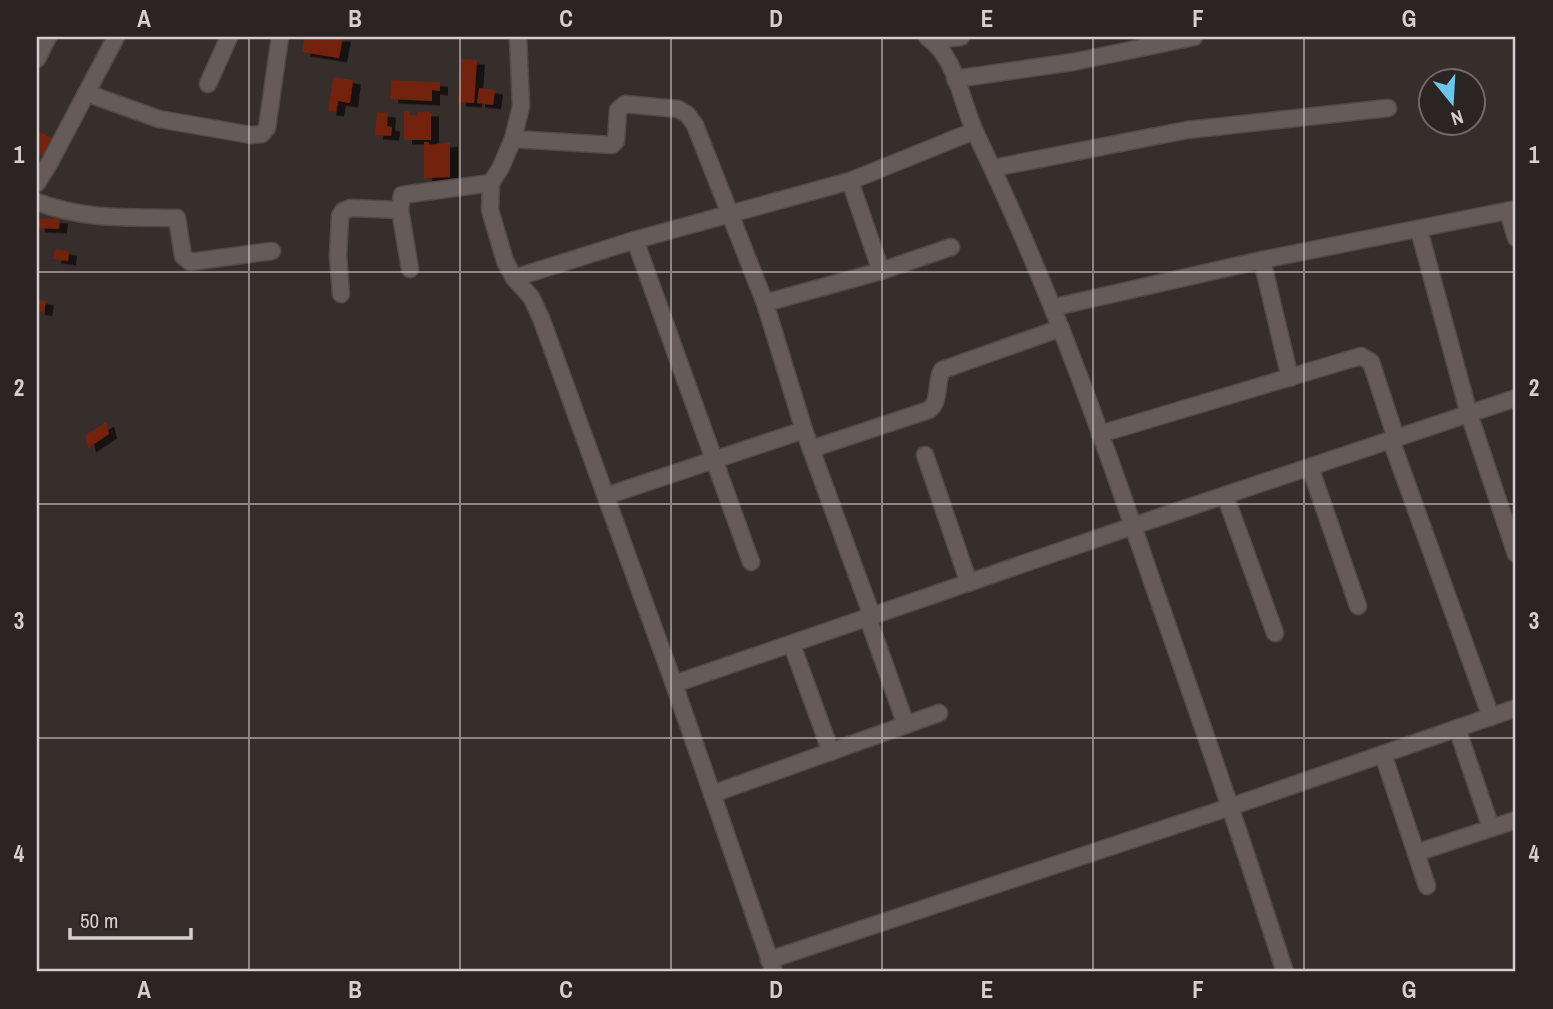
<svg xmlns="http://www.w3.org/2000/svg" width="1553" height="1009" font-family="'Archivo Narrow',sans-serif">
<style>
.building{fill:#732109;filter:url(#shadow)}
.lines{fill:none;stroke-linecap:round;stroke-linejoin:round}
.minor-casing{stroke:#514a48;stroke-width:19}
.minor{stroke:#655c59;stroke-width:16}
.grid{fill:none;stroke:#d5d0cf;stroke-width:2;stroke-opacity:0.55}
.neatline{fill:none;stroke:#d5d0cf;stroke-width:2.5}
.grid-label{font-size:23px;text-anchor:middle;font-weight:bold;fill:#d5d0cf}
</style>
<defs>
<filter id="shadow"><feDropShadow dx="8" dy="4.5" stdDeviation="0" flood-color="#0009"/></filter>
</defs>
<rect width="100%" height="100%" fill="#362e2b"/>
<g class="building">
<path d="M304,37H343L339,58L302,52Z"/>
<path d="M461,59L477,60L474,103L458,102Z"/>
<path d="M333,77L353,80L350,103L338,101L336,112L328,111Z"/>
<path d="M391,80L440,82V91L432,90V101L390,99Z"/>
<path d="M479,88L495,90L493,105L477,103Z"/>
<path d="M404,111H409L410,115H417V112H431V140H404Z"/>
<path d="M377,112L388,113L387,126L392,127L391,136L375,135Z"/>
<path d="M37,130L53,139L44,156L37,153Z"/>
<path d="M424,142H429V145L450,142V177L424,178Z"/>
<path d="M37,218L60,219L59,229L37,228Z"/>
<path d="M55,249L69,251L68,261L53,259Z"/>
<path d="M37,299L46,301L44,312L37,310Z"/>
<path d="M106,422L109,434L88,448L85,435Z"/>
</g>
<g class="lines">
<defs>
<g id="minor">
<path d="M518,37L521,106L513,139L501,167L491,183L490,210L505,261L514,278L531,297L541,318L674,684L774,972"/>
<path d="M927,37C957,57 961,103 976,134C1047,280 1102,434 1154,587C1199,715 1243,843 1285,972"/>
<path d="M932,37V40L961,37"/>
<path d="M37,59L48,37"/>
<path d="M955,79L1073,62L1194,37"/>
<path d="M208,84L229,37"/>
<path d="M86,93L159,119L251,135L262,134L267,128L280,37"/>
<path d="M513,139L612,145L616,141L618,110L625,104L678,109L687,114L695,125L765,303L804,430L872,616"/>
<path d="M993,168L1187,130L1388,108"/>
<path d="M850,181L881,271"/>
<path d="M37,183L50,162L116,37"/>
<path d="M37,202C85,220 126,217 177,218L183,256L190,262L272,251"/>
<path d="M1508,211L1516,238"/>
<path d="M1419,230L1469,414L1516,554"/>
<path d="M635,240L751,562"/>
<path d="M1262,260L1290,378"/>
<path d="M410,269L400,210L402,195L491,183"/>
<path d="M514,278L635,240L850,181L974,131"/>
<path d="M341,294L338,256L340,216L343,211L351,208L400,210"/>
<path d="M765,303L881,271L951,247"/>
<path d="M1055,307L1262,260L1516,209"/>
<path d="M1100,434L1361,356L1371,362L1396,438"/>
<path d="M1391,440L1491,717"/>
<path d="M811,449L929,410C941,401 935,383 942,370L1061,328"/>
<path d="M925,455L969,583"/>
<path d="M1310,467L1358,606"/>
<path d="M1225,495L1275,633"/>
<path d="M606,496L804,430"/>
<path d="M868,618L906,725"/>
<path d="M792,645L831,752"/>
<path d="M674,684L1133,526L1516,398"/>
<path d="M1457,728L1491,828"/>
<path d="M1383,754L1427,886"/>
<path d="M712,794L939,713"/>
<path d="M1416,853L1516,820"/>
<path d="M769,960L1230,807L1516,708"/>
</g>
</defs>
<use href="#minor" class="minor-casing"/>
<use href="#minor" class="minor"/>
</g>
<path class="grid" d="M249,37V972M460,37V972M671,37V972M882,37V972M1093,37V972M1304,37V972M37,272H1516M37,504H1516M37,738H1516"/>
<rect width="1553" height="1009" fill="none" stroke="#2c2422" stroke-width="77"/>
<g transform="translate(1452 102) rotate(162)"><circle r="33" fill="#2c2422" stroke="#706967" stroke-width="2"/>
<path d="M0-5L12 26L0 18L-12 26Z" fill="#69c4f0"/>
<text y="-10" font-size="19" font-weight="bold" text-anchor="middle" fill="#d5d0cf">N</text>
</g>
<path d="M70 928v10h121v-10" fill="none" stroke="#d5d0cf" stroke-width="3.5"/>
<text x="80" y="928" font-size="21" fill="#d5d0cf" stroke="#2c2422" stroke-width="5" paint-order="stroke">50 m</text>
<rect x="38" y="38" width="1476" height="932" class="neatline"/>
<g class="grid-label">
<text x="144" y="27">A</text>
<text x="355" y="27">B</text>
<text x="566" y="27">C</text>
<text x="776" y="27">D</text>
<text x="987" y="27">E</text>
<text x="1198" y="27">F</text>
<text x="1409" y="27">G</text>
<text x="19" y="163">1</text>
<text x="1534" y="163">1</text>
<text x="19" y="396">2</text>
<text x="1534" y="396">2</text>
<text x="19" y="629">3</text>
<text x="1534" y="629">3</text>
<text x="19" y="862">4</text>
<text x="1534" y="862">4</text>
<text x="144" y="998">A</text>
<text x="355" y="998">B</text>
<text x="566" y="998">C</text>
<text x="776" y="998">D</text>
<text x="987" y="998">E</text>
<text x="1198" y="998">F</text>
<text x="1409" y="998">G</text>
</g>
</svg>
